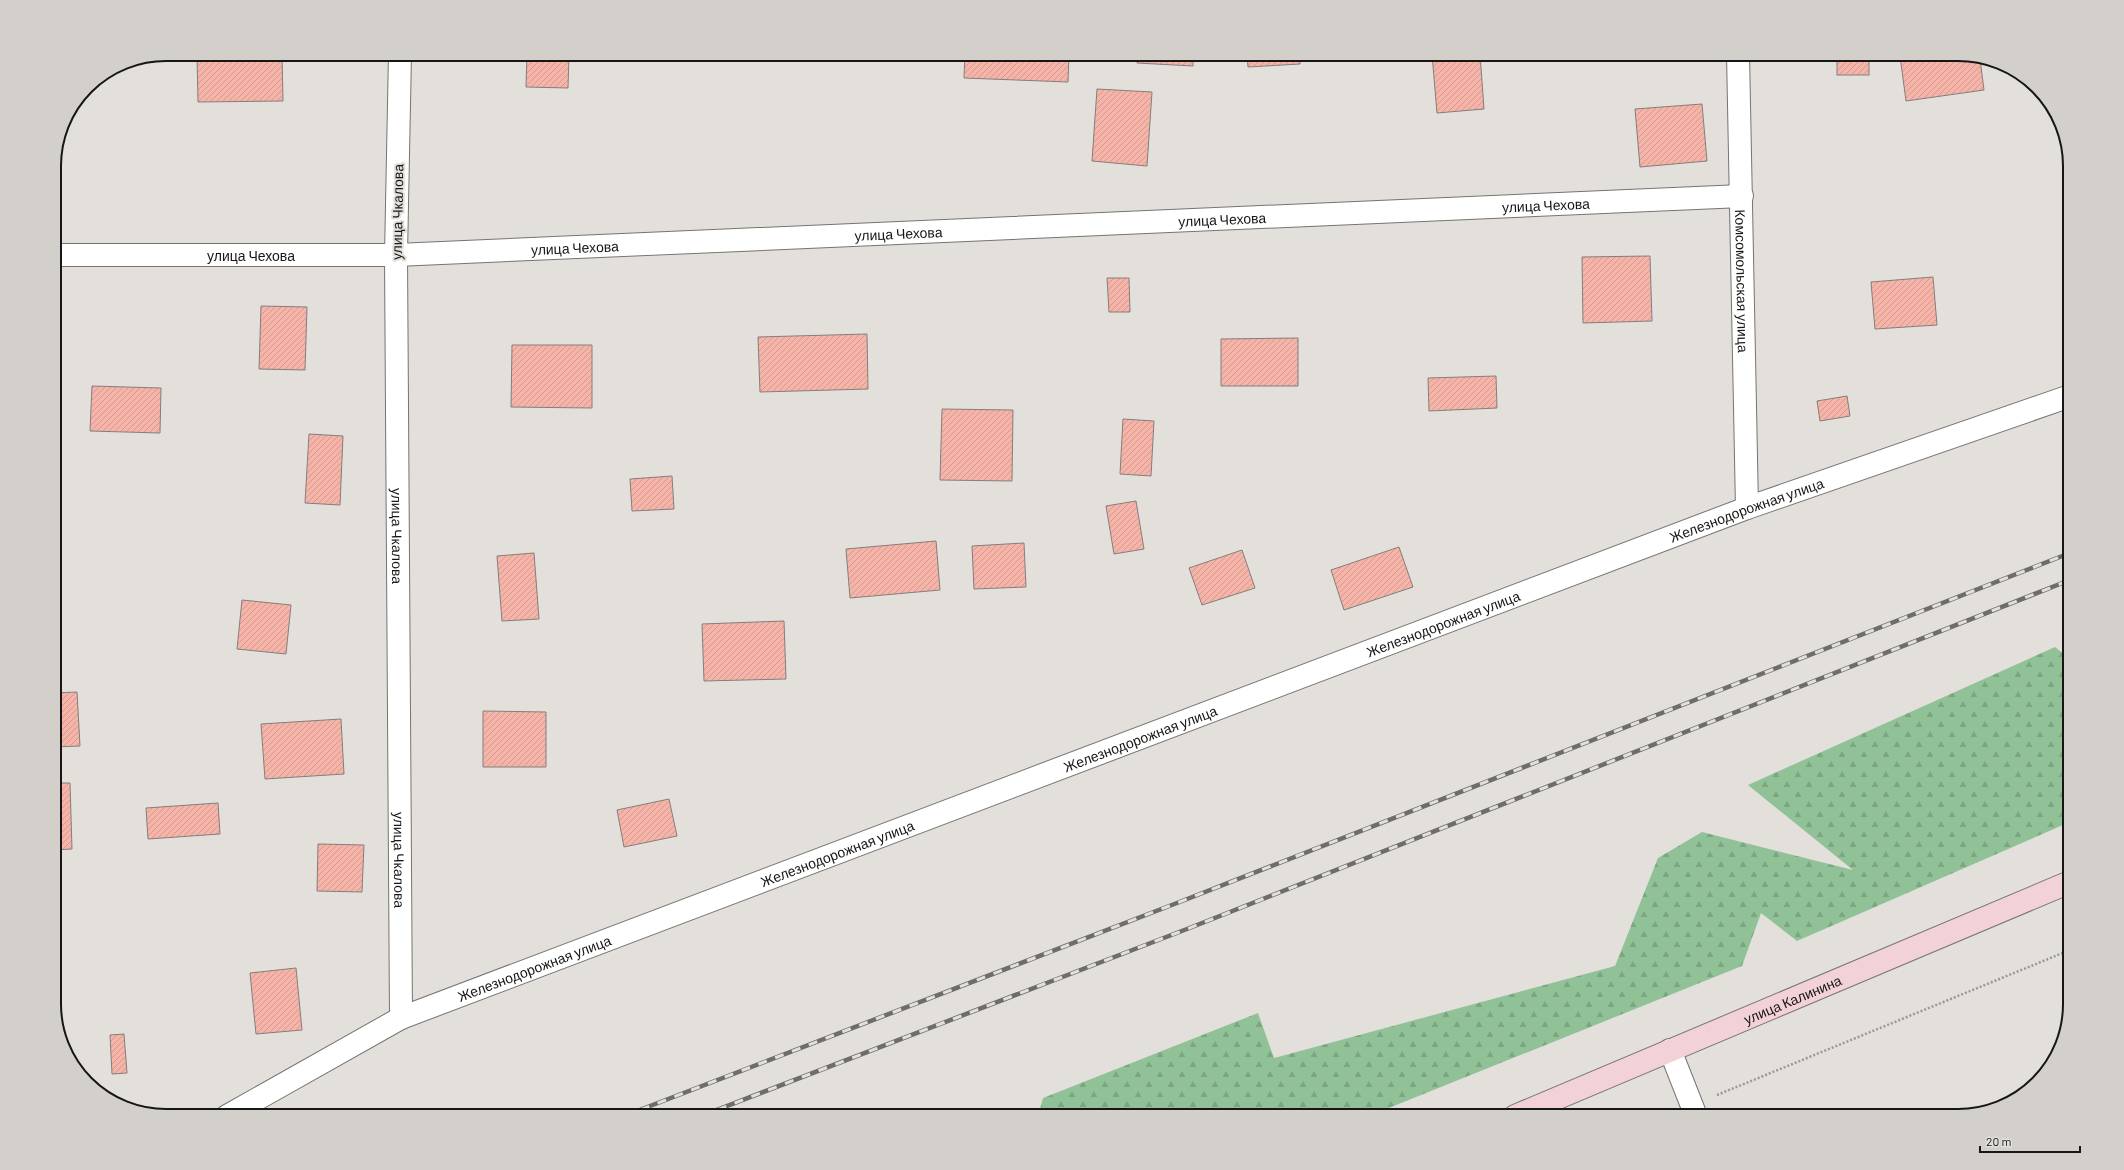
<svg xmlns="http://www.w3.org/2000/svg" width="2124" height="1170" font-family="Barlow,sans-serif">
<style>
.forest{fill:url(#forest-firs)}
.building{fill:url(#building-hatch);stroke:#837e7d}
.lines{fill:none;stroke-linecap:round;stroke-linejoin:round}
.minor-casing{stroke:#767471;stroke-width:24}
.secondary-casing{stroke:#767471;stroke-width:24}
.path{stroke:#9a9794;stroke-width:2.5;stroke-dasharray:2 2;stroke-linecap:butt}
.minor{stroke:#fff;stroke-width:22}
.secondary{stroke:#f2d2d7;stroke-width:22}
.rail-casing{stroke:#6f6d6b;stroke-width:4.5}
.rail{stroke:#e3e0dc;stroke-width:3;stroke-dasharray:9;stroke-linecap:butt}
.labels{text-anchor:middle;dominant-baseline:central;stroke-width:4;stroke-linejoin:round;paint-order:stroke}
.street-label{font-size:14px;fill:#171615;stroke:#e3e0dc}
.rim{fill:none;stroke:#171615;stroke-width:2}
</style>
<defs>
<pattern id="forest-firs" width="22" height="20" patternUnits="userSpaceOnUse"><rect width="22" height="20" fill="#91c297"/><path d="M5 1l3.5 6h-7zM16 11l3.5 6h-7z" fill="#7ca681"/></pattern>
<pattern id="building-hatch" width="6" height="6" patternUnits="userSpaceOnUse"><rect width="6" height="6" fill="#f6b4a8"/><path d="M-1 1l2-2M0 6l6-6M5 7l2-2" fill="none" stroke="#d29a90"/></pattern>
</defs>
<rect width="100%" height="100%" fill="#e3e0dc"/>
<path class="forest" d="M2055,647L2070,659V822L1797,941L1761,913L1742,966L1369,1116H1038L1043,1098L1258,1013L1274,1058L1615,966L1658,858L1702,832L1853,870L1748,785Z"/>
<g class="building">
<path d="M282,54L283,101L198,102L197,55Z"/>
<path d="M527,54H569L568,88L526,87Z"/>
<path d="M965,54H1069L1068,82L964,78Z"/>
<path d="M1137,54H1193V66L1137,63Z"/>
<path d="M1247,54H1300V64L1248,67Z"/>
<path d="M1432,54H1480L1484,109L1437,113Z"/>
<rect x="1837" y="54" width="32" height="21"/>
<path d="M1912,54H1958L1980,59L1984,90L1906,101L1900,56Z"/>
<path d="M1097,89L1152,92L1147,166L1092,161Z"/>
<path d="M1702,104L1707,161L1640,167L1635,109Z"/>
<path d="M1650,256L1652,321L1583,323L1582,257Z"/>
<path d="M1933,277L1937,325L1875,329L1871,282Z"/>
<path d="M1107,278H1129L1130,312H1109Z"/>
<path d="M261,306L307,307L305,370L259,369Z"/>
<path d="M867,334L868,389L760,392L758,337Z"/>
<path d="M1298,338V386H1221V339Z"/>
<path d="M512,345H592V408L511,407Z"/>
<path d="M1496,376L1497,408L1429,411L1428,378Z"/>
<path d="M92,386L161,388L160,433L90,431Z"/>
<path d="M1847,396L1850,416L1820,421L1817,401Z"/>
<path d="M942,409L1013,410L1012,481L940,480Z"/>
<path d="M1123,419L1154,421L1151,476L1120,474Z"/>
<path d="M309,434L343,436L340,505L305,503Z"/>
<path d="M672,476L674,509L632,511L630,479Z"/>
<path d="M1136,501L1144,549L1114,554L1106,506Z"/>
<path d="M936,541L940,590L850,598L846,549Z"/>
<path d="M1024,543L1026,587L974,589L972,546Z"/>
<path d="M1399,547L1413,587L1344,610L1331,570Z"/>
<path d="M1242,550L1255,588L1202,605L1189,568Z"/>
<path d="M534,553L539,619L502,621L497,556Z"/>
<path d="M242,600L291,605L286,654L237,649Z"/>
<path d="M784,621L786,679L704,681L702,624Z"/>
<path d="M77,692L80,746L54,747V693Z"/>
<path d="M483,711L546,712V767H483Z"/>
<path d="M341,719L344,774L265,779L261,724Z"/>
<path d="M54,783H70L72,849L54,850Z"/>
<path d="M669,799L677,836L624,847L617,810Z"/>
<path d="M218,803L220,834L148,839L146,808Z"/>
<path d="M318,844L364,845L362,892L317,891Z"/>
<path d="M296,968L302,1030L256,1034L250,973Z"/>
<path d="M124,1034L127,1073L112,1074L110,1035Z"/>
</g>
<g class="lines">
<defs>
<g id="minor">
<path id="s1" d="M400,54L396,255L401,1018"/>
<path id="s2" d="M1738,54L1747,508"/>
<path id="s3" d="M54,255H396L1742,196"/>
<path d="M1670,1050L1696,1116"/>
<path id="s4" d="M227,1116L401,1018L1747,508L2070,396"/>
</g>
<g id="secondary">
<path id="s5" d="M1515,1116L2070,882"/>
</g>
</defs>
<use href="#minor" class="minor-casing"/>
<use href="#secondary" class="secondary-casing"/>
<path class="path" d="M1717,1095L2070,950"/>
<use href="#minor" class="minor"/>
<use href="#secondary" class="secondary"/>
<defs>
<g id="rail">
<path d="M624,1116L1177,903L2070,553"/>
<path d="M701,1116L1187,929L2070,580"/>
</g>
</defs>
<use href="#rail" class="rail-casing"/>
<use href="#rail" class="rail"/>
</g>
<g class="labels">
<g class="street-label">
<text stroke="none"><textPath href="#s3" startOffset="1493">улица Чехова</textPath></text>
<text transform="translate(397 212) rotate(-89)">улица Чкалова</text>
<text stroke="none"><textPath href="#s3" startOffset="1169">улица Чехова</textPath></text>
<text stroke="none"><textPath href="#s3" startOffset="845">улица Чехова</textPath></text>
<text stroke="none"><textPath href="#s3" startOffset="521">улица Чехова</textPath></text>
<text stroke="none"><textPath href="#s3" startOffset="197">улица Чехова</textPath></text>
<text stroke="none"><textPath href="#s2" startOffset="227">Комсомольская улица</textPath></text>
<text stroke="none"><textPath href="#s4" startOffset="1638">Железнодорожная улица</textPath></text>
<text stroke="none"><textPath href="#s1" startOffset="482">улица Чкалова</textPath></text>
<text stroke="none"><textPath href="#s4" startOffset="1314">Железнодорожная улица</textPath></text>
<text stroke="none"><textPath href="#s4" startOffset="990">Железнодорожная улица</textPath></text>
<text stroke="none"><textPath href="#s4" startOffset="666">Железнодорожная улица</textPath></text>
<text stroke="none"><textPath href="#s1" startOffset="806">улица Чкалова</textPath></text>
<text stroke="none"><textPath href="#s4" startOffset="342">Железнодорожная улица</textPath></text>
<text stroke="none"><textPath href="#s5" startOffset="301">улица Калинина</textPath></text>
</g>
</g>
<path d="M0 0H2124V1170H0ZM166 61H1958A105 105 0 0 1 2063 166V1004A105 105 0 0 1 1958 1109H166A105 105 0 0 1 61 1004V166A105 105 0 0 1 166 61Z" fill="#d3d0cc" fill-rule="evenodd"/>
<path class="rim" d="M166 61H1958A105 105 0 0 1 2063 166V1004A105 105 0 0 1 1958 1109H166A105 105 0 0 1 61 1004V166A105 105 0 0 1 166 61Z"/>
<path d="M1980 1146v6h100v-6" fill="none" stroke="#171615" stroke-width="2"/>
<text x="1986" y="1146" font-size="12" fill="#171615" stroke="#e3e0dc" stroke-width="3" paint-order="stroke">20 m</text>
</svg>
